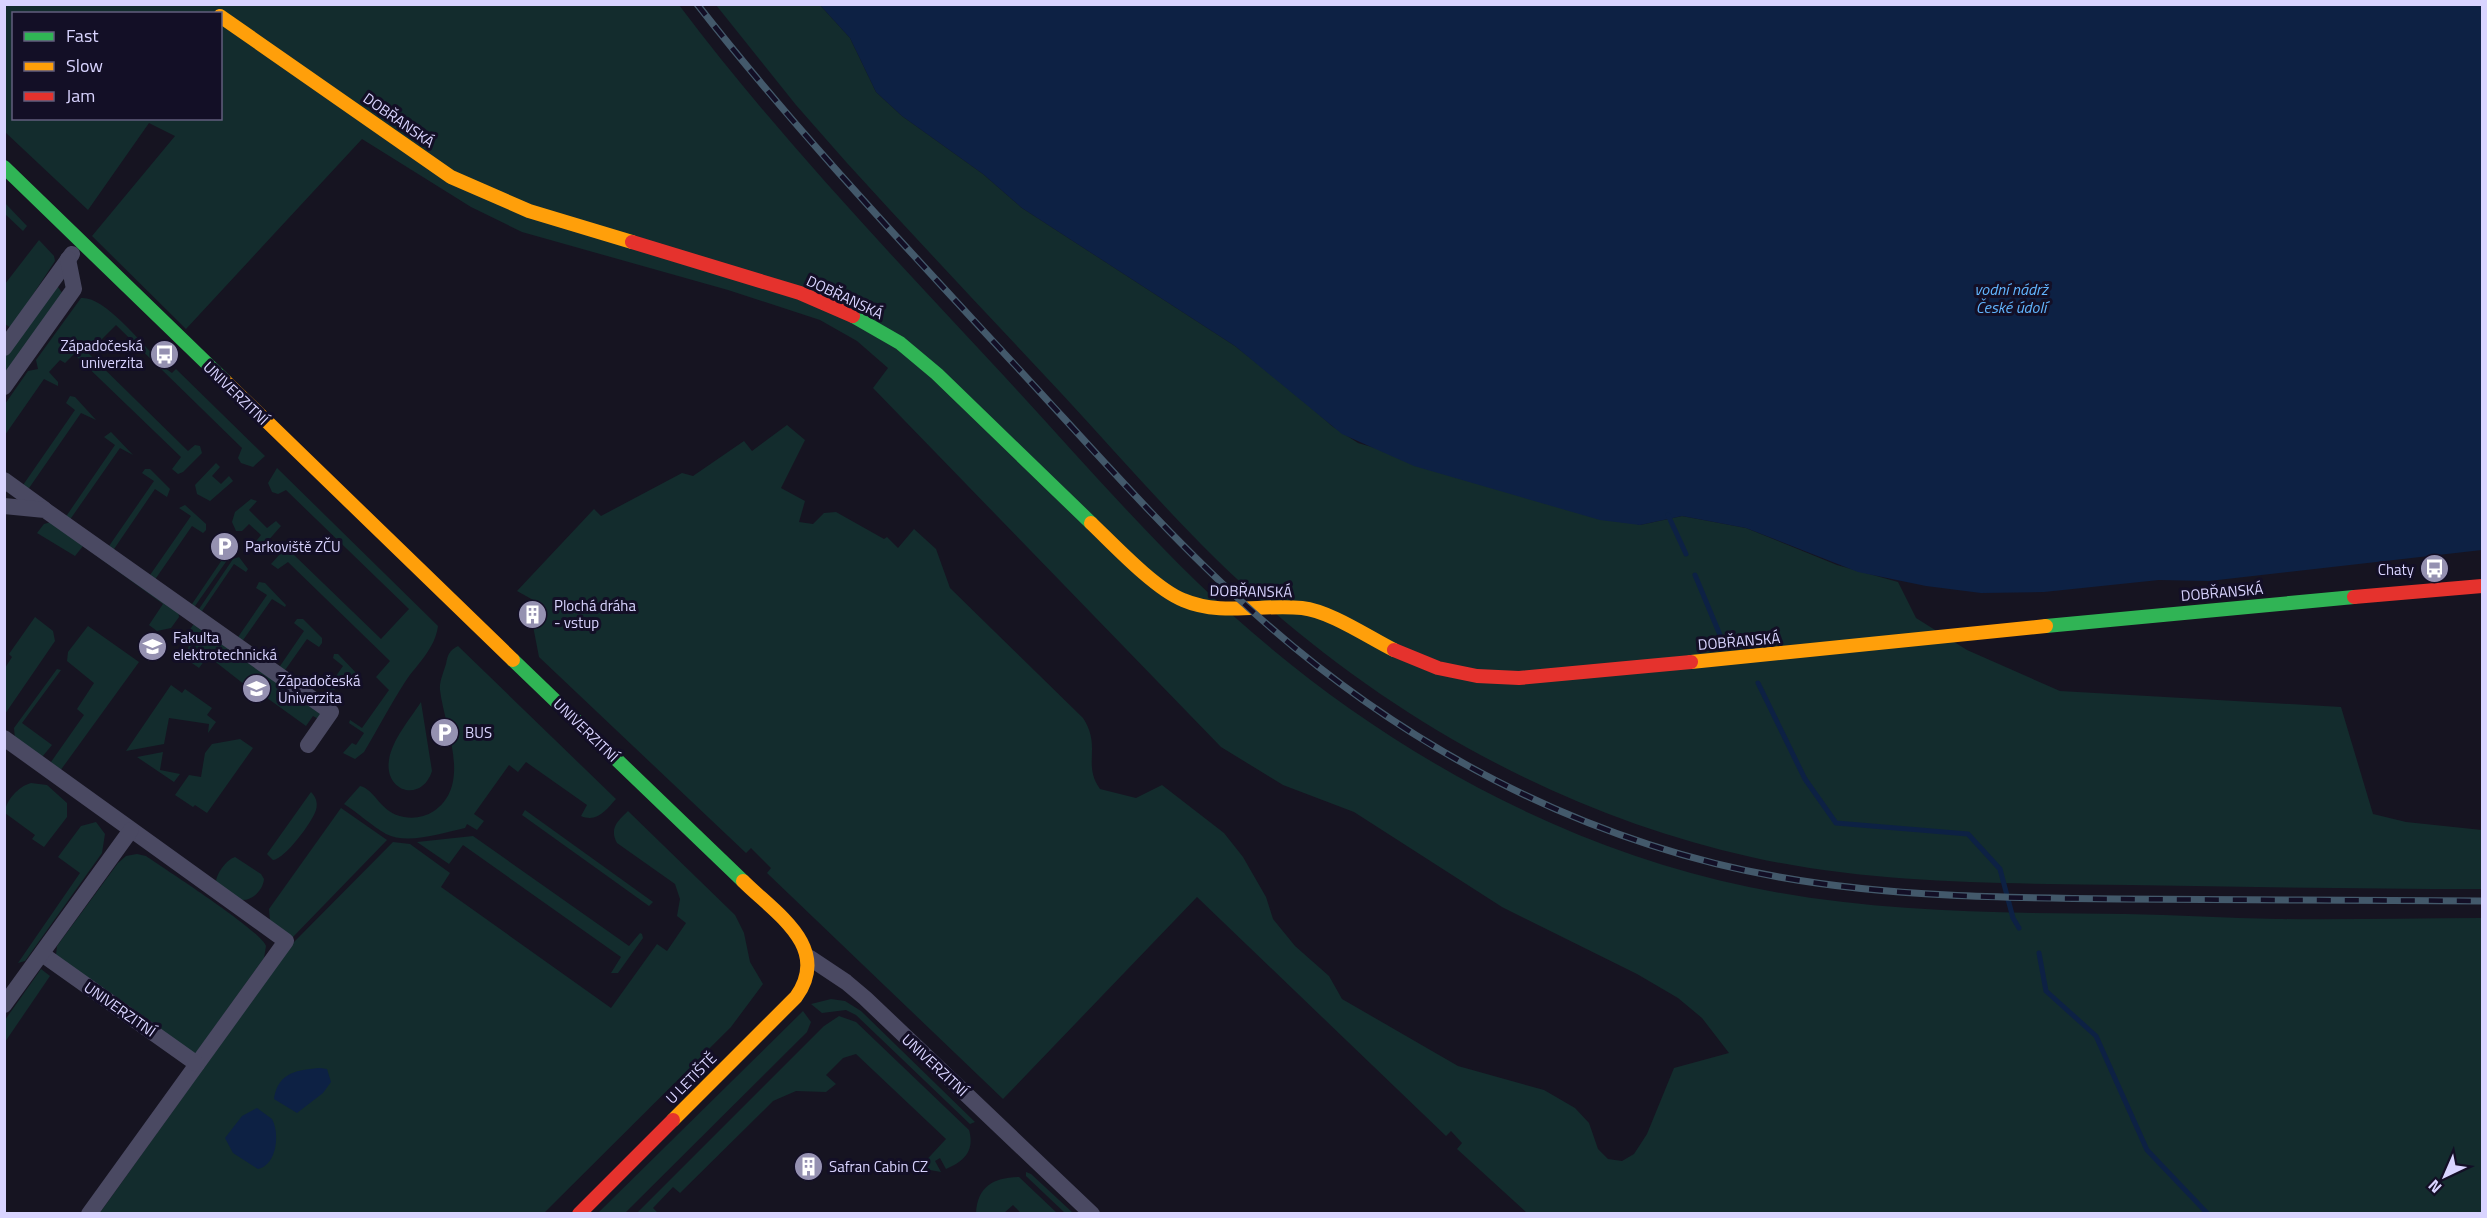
<svg xmlns="http://www.w3.org/2000/svg" width="2487" height="1218" font-family="'Titillium Web',sans-serif">
<style>
.green{fill:#132c2d;fill-rule:evenodd}
.water{fill:#0d2144}
.lines{fill:none;stroke-linecap:round;stroke-linejoin:round}
.stream{stroke:#0d2144;stroke-width:5}
.street{stroke:#4a4962;stroke-width:16}
.fast{stroke:#30b455;stroke-width:14}
.slow{stroke:#ff9f0a;stroke-width:14}
.jam{stroke:#e5322d;stroke-width:14}
.rail-casing{stroke:#43596b;stroke-width:7}
.rail{stroke:#130f26;stroke-width:4.5;stroke-dasharray:14;stroke-linecap:butt}
.labels{text-anchor:middle;dominant-baseline:central;stroke-width:6;stroke-linejoin:round;paint-order:stroke}
.street-label{font-size:15px;fill:#d9d4ff;stroke:#130f26}
.poi-label{font-size:15px;fill:#d9d4ff;stroke:#130f26;text-anchor:start}
.water-label{font-size:16px;font-style:italic;fill:#62b6ff;stroke:#130f26}
</style>
<rect width="100%" height="100%" fill="#161421"/>
<g class="green">
<path d="M4,5H679C774,131 883,246 991,362C1060,436 1126,513 1198,583C1351,730 1540,843 1749,887C1873,913 2000,913 2126,914C2176,915 2227,918 2277,919C2346,920 2414,918 2482,918V1213H1527L1457,1149L1462,1143L1451,1131L1446,1136L1197,897L1003,1099L767,873L771,868L751,848L746,853L539,657L533,626H536L535,601L517,591L594,509L601,516L682,473L693,476L744,441L752,451L787,425L805,440L781,488L805,501L799,522L813,524L824,513L836,512L884,539L887,537L898,548L914,529L936,549L950,588L1083,718C1102,747 1082,764 1100,789L1136,798L1162,785L1224,833L1243,857L1266,897L1273,919L1295,946L1329,976L1342,999L1458,1066L1544,1090L1575,1108L1589,1123L1598,1149L1608,1159L1622,1161L1634,1154L1647,1134L1674,1068L1729,1053L1702,1018L1678,998L1637,974L1502,907L1354,812L1283,785L1221,747L873,388L888,368L857,341L820,320L728,290L522,232L471,207L362,139L186,329L92,236L175,136L149,123L88,210L5,132ZM14,14H220V118H14Z"/>
<path d="M716,5H820L850,38L876,92L902,116L983,174L1022,208L1235,346L1297,395L1332,426L1358,443L1640,525L1682,516L1746,528L1837,565L1898,582L1916,618L1967,650L2060,691L2341,707L2373,814L2406,822L2482,830V889C2365,889 2248,887 2130,885C2004,883 1875,885 1751,857C1549,812 1365,704 1217,560C1163,507 1113,449 1061,393C990,317 918,241 847,163L796,105Z"/>
<path d="M5,203L27,226L23,231L5,214Z"/>
<path d="M39,240L54,256L55,261L11,328L5,324V284Z"/>
<path d="M58,287L63,294L5,377V357L53,288Z"/>
<path d="M81,298C104,296 138,340 154,355L160,358L162,366L172,373L176,369L265,456L253,467L241,463L238,458L242,448L116,325L88,353L188,451L195,445L200,446L202,453L183,472L178,474L172,469L181,457L74,354L65,363L60,360L49,372L58,382V386L44,379L5,435V404L28,371L38,369L36,360Z"/>
<path d="M70,396L75,397L96,420L81,413L27,491L21,488L75,410L66,403Z"/>
<path d="M111,432L133,455L120,448L69,521L65,518L115,445L104,437Z"/>
<path d="M216,463L220,467L212,476L221,484L229,476L233,481L210,501L197,494L195,485Z"/>
<path d="M277,468L438,626C435,649 417,664 405,682C390,705 378,729 364,752L355,759L343,753L352,743L356,745L364,733L349,723L350,720L362,728L389,690L376,677L390,661L288,562L278,569L271,564L291,542L299,541L303,545L294,555L381,639L409,609L286,490L278,494L272,492L268,483Z"/>
<path d="M145,469H150L170,489L167,497L155,489L112,552L107,549L154,481L142,473Z"/>
<path d="M251,499L257,501L249,510L267,528L276,521L281,526L259,551L253,545L261,535L249,524L242,531H236L232,522L235,512Z"/>
<path d="M185,505L206,524V530L203,533L192,526L154,581L148,578L191,516L179,508Z"/>
<path d="M55,521L178,609L179,617L171,628L157,631L149,625L163,604L83,546L75,556L37,533L44,524Z"/>
<path d="M221,541L231,549L230,556L195,606L190,607L228,551L218,544Z"/>
<path d="M239,557L248,569L246,572L234,564L200,614L199,609L233,559Z"/>
<path d="M259,582L265,583L286,605L285,607L272,599L241,643L236,640L267,595L256,588Z"/>
<path d="M35,617L53,631L55,641L5,714V668L12,657L9,654Z"/>
<path d="M297,619H303L322,638V643L319,647L307,639L283,673L278,669L304,631L294,623Z"/>
<path d="M201,624L325,713L320,720L313,716L306,726L256,690L254,692L208,656L199,668L186,659L192,631H189L193,625Z"/>
<path d="M88,626L139,662L60,771L51,762L84,715L77,709L94,683L67,661L68,652Z"/>
<path d="M458,646L616,799C606,810 597,823 581,816L587,805L526,762L518,772L509,765L474,814L484,821L477,830L467,824L465,828C443,833 407,845 386,834C372,826 358,813 344,804L360,786C375,789 380,813 404,817C414,819 425,817 434,811C473,784 444,726 440,690C439,682 444,671 446,664C448,654 449,651 458,646Z"/>
<path d="M334,654H338L360,677L357,682L346,674L325,703L320,699L343,666L333,658Z"/>
<path d="M57,669L61,670L22,723L52,745L42,757L15,739L14,728Z"/>
<path d="M171,685L182,693L185,689L212,708L207,715L216,722L208,733L209,724L169,718L164,744L126,751Z"/>
<path d="M421,702L432,771C422,803 384,792 389,760C392,740 410,719 421,702Z"/>
<path d="M240,739L253,748L207,813L195,805L193,807L175,795L189,775L201,777L205,753L212,744Z"/>
<path d="M163,752L160,770L180,774L174,782L137,757Z"/>
<path d="M31,783L47,785L67,803V817L44,847L32,839L35,835L5,813C5,801 19,786 31,783Z"/>
<path d="M311,792C316,797 318,803 316,810C313,821 285,859 273,860L267,854Z"/>
<path d="M341,808L387,840L291,939L270,921L269,909Z"/>
<path d="M525,810L653,902L649,906L522,815Z"/>
<path d="M628,811L735,915L744,933L750,962L763,984L731,1027L544,1213L99,1214L294,942L393,842L410,844L450,873L441,887L611,1008L657,944L667,951L686,923L677,916L680,899L675,884L617,843C609,828 618,821 628,811Z"/>
<path d="M96,822L105,834L102,853L25,961L18,963L80,873L58,857L81,826Z"/>
<path d="M473,836L629,946L640,933L642,934L643,938L618,973H611L621,957L463,845L449,864L417,842Z"/>
<path d="M137,854L146,856C166,870 260,930 266,946L264,958L193,1057L56,955L57,946L118,863L126,856Z"/>
<path d="M235,857L261,874L264,879C263,892 248,905 235,898C229,894 222,888 216,883C216,874 226,860 235,857Z"/>
<path d="M41,969L50,976L5,1042V1020Z"/>
<path d="M831,999L845,1001L861,1011L975,1122L970,1124L856,1015L846,1010L822,1013L811,1004Z"/>
<path d="M803,1011L811,1022L807,1032L625,1213H598Z"/>
<path d="M839,1016L856,1022L969,1130C975,1151 964,1161 946,1169L940,1158L935,1161L941,1172L919,1168L946,1139L856,1054L843,1058L826,1075L836,1084L826,1092L796,1091L773,1101L680,1193L673,1187L653,1208L658,1213H637L824,1026Z"/>
<path d="M1026,1172L1031,1174L1073,1213H1065L1026,1176Z"/>
<path d="M1019,1177L1057,1213H1021L1013,1205L1004,1213H976C978,1186 993,1178 1019,1177Z"/>
</g>
<g class="water">
<path d="M820,5H2482V550L2209,581L2159,580L2044,592L1981,593L1926,586L1858,572L1746,528L1682,516L1640,525L1600,520L1414,466L1342,434L1235,346L1022,208L983,174L902,116L876,92L850,38Z"/>
<path d="M320,1068L327,1069L331,1082L323,1093L297,1113L274,1099C278,1071 299,1070 320,1068Z"/>
<path d="M257,1108L272,1119C280,1133 277,1165 258,1169L233,1153L225,1138L242,1116Z"/>
</g>
<g class="lines">
<g class="stream">
<path d="M1668,515L1686,554"/>
<path d="M1695,575L1720,635"/>
<path d="M1758,683L1805,779L1836,823L1968,834L2000,869L2013,918L2019,928"/>
<path d="M2039,953L2046,991L2096,1036L2147,1150L2208,1214"/>
</g>
<g class="street">
<path d="M4,348L72,254"/>
<path d="M4,387L74,289L68,259"/>
<path d="M4,480L44,509"/>
<path d="M4,506L45,510L331,712L308,745"/>
<path d="M4,738L286,941L89,1214"/>
<path d="M42,954L197,1064"/>
<path d="M810,958L846,982L865,998L1092,1214"/>
<path d="M4,1005L131,830"/>
</g>
<g class="fast">
<path d="M4,167L225,381"/>
<path d="M853,316L900,343L937,374L1091,523"/>
<path d="M2046,626L2354,597"/>
<path d="M513,660L743,881"/>
</g>
<g class="slow">
<path d="M220,16L451,177L529,211L632,242"/>
<path d="M225,381L513,660"/>
<path d="M1091,523C1113,544 1155,589 1183,600C1220,616 1262,604 1302,608C1330,611 1368,637 1394,650"/>
<path d="M1691,662L2046,626"/>
<path d="M673,1120L796,997C832,947 775,913 743,881"/>
</g>
<g class="jam">
<path d="M632,242L800,293L853,316"/>
<path d="M2354,597L2482,586"/>
<path d="M1394,650L1438,668L1477,676L1519,678L1691,662"/>
<path d="M579,1214L673,1120"/>
</g>
<defs>
<path id="rail" d="M697,4C796,131 906,247 1015,365C1092,448 1167,535 1252,611C1400,745 1581,842 1779,877C1891,897 2006,898 2119,899C2240,900 2361,900 2482,901"/>
</defs>
<use href="#rail" class="rail-casing"/>
<use href="#rail" class="rail"/>
</g>
<defs>
<symbol id="bus-disc" viewBox="-11 -11 22 22"><circle r="9.5" fill="#9591b1" stroke="#130f26"/><path d="M-5-6H5V4H4V6H2V4H-2V6H-4V4H-5ZM-3.5-4V0h7V-4ZM-3.5 1.2v1.5H-2V1.2ZM2 1.2v1.5H3.5V1.2Z" fill="#fff"/></symbol>
<symbol id="parking-disc" viewBox="-11 -11 22 22"><circle r="9.5" fill="#9591b1" stroke="#130f26"/><path d="M-3.5-5.5H1a3.5 3.5 0 0 1 0 7H-1V5.5H-3.5ZM-1-3.4V-.6H.8a1.4 1.4 0 0 0 0-2.8Z" fill="#fff"/></symbol>
<symbol id="building-disc" viewBox="-11 -11 22 22"><circle r="9.5" fill="#9591b1" stroke="#130f26"/><path d="M-4-6H4V6H1V3H-1V6H-4ZM-2.5-4.3h1.7v1.8h-1.7ZM.8-4.3h1.7v1.8H.8ZM-2.5-1h1.7V.8h-1.7ZM.8-1h1.7V.8H.8Z" fill="#fff"/></symbol>
<symbol id="university-disc" viewBox="-11 -11 22 22"><circle r="9.5" fill="#9591b1" stroke="#130f26"/><path d="M0-5L7-2L0 1L-7-2ZM-4 1L0 2.5L4 1V4Q0 6-4 4Z" fill="#fff"/></symbol>
</defs>
<g fill-rule="evenodd">
<use href="#bus-disc" x="148" y="338" width="33" height="33"/>
<use href="#parking-disc" x="208" y="530" width="33" height="33"/>
<use href="#bus-disc" x="2418" y="552" width="33" height="33"/>
<use href="#building-disc" x="516" y="598" width="33" height="33"/>
<use href="#university-disc" x="136" y="630" width="33" height="33"/>
<use href="#university-disc" x="240" y="672" width="33" height="33"/>
<use href="#parking-disc" x="428" y="716" width="33" height="33"/>
<use href="#building-disc" x="792" y="1150" width="33" height="33"/>
</g>
<g class="labels">
<g class="street-label">
<text transform="translate(399 120) rotate(35)">DOBŘANSKÁ</text>
<text transform="translate(845 297) rotate(25)">DOBŘANSKÁ</text>
<text transform="translate(236 393) rotate(44)">UNIVERZITNÍ</text>
<text transform="translate(1251 591) rotate(1)">DOBŘANSKÁ</text>
<text transform="translate(2222 592) rotate(-5)">DOBŘANSKÁ</text>
<text transform="translate(1739 641) rotate(-5)">DOBŘANSKÁ</text>
<text transform="translate(586 730) rotate(44)">UNIVERZITNÍ</text>
<text transform="translate(120 1009) rotate(35)">UNIVERZITNÍ</text>
<text transform="translate(935 1065) rotate(43)">UNIVERZITNÍ</text>
<text transform="translate(691 1078) rotate(-45)">U LETIŠTĚ</text>
</g>
<g class="poi-label">
<text x="143" y="345" text-anchor="end">Západočeská<tspan x="143" dy="17">univerzita</tspan></text>
<text x="245" y="546">Parkoviště ZČU</text>
<text x="2414" y="569" text-anchor="end">Chaty</text>
<text x="554" y="605">Plochá dráha<tspan x="554" dy="17">- vstup</tspan></text>
<text x="173" y="637">Fakulta<tspan x="173" dy="17">elektrotechnická</tspan></text>
<text x="278" y="680">Západočeská<tspan x="278" dy="17">Univerzita</tspan></text>
<text x="465" y="732">BUS</text>
<text x="829" y="1166">Safran Cabin CZ</text>
</g>
<g class="water-label">
<text x="2011" y="289">vodní nádrž<tspan x="2011" dy="18">České údolí</tspan></text>
</g>
</g>
<rect width="2487" height="1218" fill="none" stroke="#d9d4ff" stroke-width="12"/>
<rect x="12" y="12" width="210" height="108" fill="#130f26" stroke="#625e7d" stroke-width="1.5"/>
<rect x="24" y="32" width="30" height="9" fill="#30b455" stroke="#625e7d" stroke-width="1.5"/>
<text x="66" y="42" font-size="18" fill="#d9d4ff">Fast</text>
<rect x="24" y="62" width="30" height="9" fill="#ff9f0a" stroke="#625e7d" stroke-width="1.5"/>
<text x="66" y="72" font-size="18" fill="#d9d4ff">Slow</text>
<rect x="24" y="92" width="30" height="9" fill="#e5322d" stroke="#625e7d" stroke-width="1.5"/>
<text x="66" y="102" font-size="18" fill="#d9d4ff">Jam</text>
<g transform="translate(2445 1176) rotate(224)" stroke="#130f26" stroke-width="4.5" paint-order="stroke">
<path d="M0-4.5L10 22L0 15L-10 22Z" fill="#d9d4ff"/>
<text y="-9" font-size="16" font-weight="bold" text-anchor="middle" fill="#d9d4ff">N</text>
</g>
</svg>
